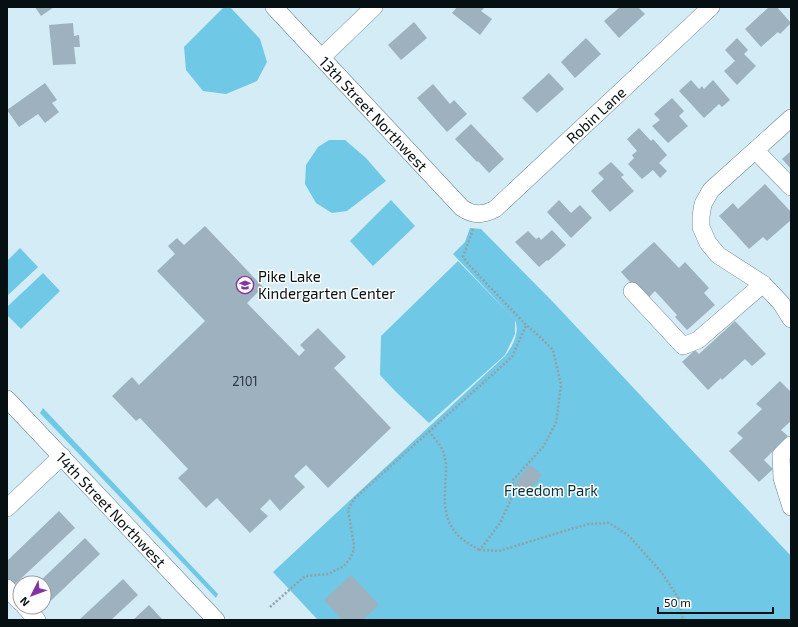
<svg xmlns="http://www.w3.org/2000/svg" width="798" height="627" font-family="'Exo 2',sans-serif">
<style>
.green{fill:#6fc8e5}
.building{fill:#9eb1bf}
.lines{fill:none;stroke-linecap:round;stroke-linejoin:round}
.minor-casing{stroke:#6e858d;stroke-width:18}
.path{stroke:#8fa2a9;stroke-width:2.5;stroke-dasharray:2 2;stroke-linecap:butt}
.minor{stroke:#fff;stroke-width:17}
.labels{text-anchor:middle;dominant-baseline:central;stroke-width:3;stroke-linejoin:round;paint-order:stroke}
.number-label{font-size:13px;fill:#2c383d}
.street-label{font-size:15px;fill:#060f12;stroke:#fff}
.poi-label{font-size:15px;fill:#060f12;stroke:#fff;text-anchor:start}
.park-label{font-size:15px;fill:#00303d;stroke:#fff}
</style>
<rect width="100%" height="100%" fill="#d3ecf5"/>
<g class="green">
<path d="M224,7H230L260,39L267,62L257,81L226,94L203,91L186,70L184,47Z"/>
<path d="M329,140H345L366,158L386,181L347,211L332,213L316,203L305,184L306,165L318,147Z"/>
<path d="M391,200L415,226L373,266L350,241Z"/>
<path d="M470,228L481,229L553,302L791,556V620H318L273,572L505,356C513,346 520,333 515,320V334L505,355L429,423L396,392L380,375L381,336L458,261L514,319L453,254L465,242Z"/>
<path d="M20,248L38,267L7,296V261Z"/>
<path d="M43,273L60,291L21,329L7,315V307Z"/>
<path d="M43,408L218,594L216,598L40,413Z"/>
</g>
<g class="building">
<path d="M35,7H54L41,16Z"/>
<path d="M457,7H485L481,11L492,19L480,35L452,13Z"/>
<path d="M620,7H638L645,14L619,38L604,21Z"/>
<path d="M769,7H777L791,23L780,34L778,32L761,47L745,29Z"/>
<path d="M414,22L427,38L401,60L388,45Z"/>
<path d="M73,23L74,36L79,35L80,47H74L76,64L53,65L49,25Z"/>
<path d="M586,38L601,54L575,78L561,62Z"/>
<path d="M737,38L748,50L744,54L756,66L737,85L724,71L735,61L725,50Z"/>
<path d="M549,73L564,89L537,113L522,98Z"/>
<path d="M691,80L699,89L702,86L704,89L713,80L730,100L722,107L719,104L704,118L679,91Z"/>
<path d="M45,83L57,100L52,103L59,112L45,123L38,114L19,127L7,110Z"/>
<path d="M433,84L450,104L454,100L467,114L447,132L417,98Z"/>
<path d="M672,98L684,111L679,116L688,126L668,143L652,126L660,120L654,114Z"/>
<path d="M471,124L504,159L489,173L478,161L477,162L455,139Z"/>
<path d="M639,128L651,141L653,139L667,155L659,163L667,171L660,178L653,170L642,179L628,164L634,158L632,155L637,151L627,139Z"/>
<path d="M791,151V169L782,159Z"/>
<path d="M611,162L624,175L621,177L634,191L610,212L591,191L604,179L598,173Z"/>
<path d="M765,184L791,212V220L767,241L763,237L749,249L719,216L733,203L738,209Z"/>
<path d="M559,200L571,213L580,205L592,218L571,238L547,212Z"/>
<path d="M205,226L263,287L247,303L299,356L305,350L300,345L318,328L346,357L334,368L391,428L328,488L306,465L294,476L305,487L280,511L270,499L260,509L268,516L250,533L217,498L206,508L178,478L188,469L140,418L136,421L112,396L132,377L139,385L205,321L157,271L175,254L168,246L177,238L184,245Z"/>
<path d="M552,230L566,245L548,261L547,260L539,267L515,242L528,231L536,239L539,237L541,240Z"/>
<path d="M654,242L679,268L685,262L709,288L704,293L715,305L687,330L675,317L677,315L655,291L646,300L621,272Z"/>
<path d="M735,321L766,354L752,366L745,359L722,380L721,378L708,390L682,362L695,350L699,354Z"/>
<path d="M780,381L791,392V421L781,430L788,436L764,460L773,469L759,482L729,451L743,438L737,433L762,409L756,404Z"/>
<path d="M530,465L542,475L527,493L515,483Z"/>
<path d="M59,511L75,528L14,585L7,578V561Z"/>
<path d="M85,538L100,554L39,612L35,607H44V583H38Z"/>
<path d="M351,575L379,605L362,620H342L324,600Z"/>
<path d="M123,579L138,595L111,620H79Z"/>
<path d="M149,605L163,620H133Z"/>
</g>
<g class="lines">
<defs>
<g id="minor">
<path id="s1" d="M274,7L462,208C474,216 483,215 495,209L711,7"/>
<path d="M322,57L374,7"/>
<path d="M791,118L711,190L703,204L701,216V227L708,243L718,255L763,284L781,303L791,319"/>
<path d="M756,151L791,187"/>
<path d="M632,291L683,346L698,340L763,284"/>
<path id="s2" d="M7,399L216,620"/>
<path d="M791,445L781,455L782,478L791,507"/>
<path d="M7,508L62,456"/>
<path d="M7,588L20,602"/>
<path d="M25,607L37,620"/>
</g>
</defs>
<use href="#minor" class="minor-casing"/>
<g class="path">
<path d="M473,229L463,257L470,266L526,325L536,333L553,350L561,385L556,423L543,447L513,480V495L500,523L480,550L499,551L571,529L589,524L609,523L628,535L662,573L679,599L683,620"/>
<path d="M429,431C434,438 442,446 444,454C448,467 445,479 445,491C443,521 453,537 480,550"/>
<path d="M270,607L305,576L328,574L344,566L349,560L353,552L354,545L348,510L354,499L512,357L526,325"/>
</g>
<use href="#minor" class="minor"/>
</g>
<defs>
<symbol id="school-ring" viewBox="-11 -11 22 22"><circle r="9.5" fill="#fff" stroke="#8533a2" stroke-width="1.5"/><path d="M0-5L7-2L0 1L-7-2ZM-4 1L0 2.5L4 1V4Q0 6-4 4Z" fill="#8533a2"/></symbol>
</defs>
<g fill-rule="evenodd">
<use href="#school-ring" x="235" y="275" width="20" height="20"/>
</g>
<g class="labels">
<g class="number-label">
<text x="245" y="381">2101</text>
</g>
<g class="street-label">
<text stroke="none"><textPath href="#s1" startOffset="146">13th Street Northwest</textPath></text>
<text stroke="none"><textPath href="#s1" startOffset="448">Robin Lane</textPath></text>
<text stroke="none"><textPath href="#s2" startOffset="152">14th Street Northwest</textPath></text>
</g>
<g class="poi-label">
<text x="258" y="276">Pike Lake<tspan x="258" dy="17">Kindergarten Center</tspan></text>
</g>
<g class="park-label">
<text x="551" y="490">Freedom Park</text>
</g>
</g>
<rect width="798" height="627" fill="none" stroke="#060f12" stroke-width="16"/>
<g transform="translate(32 595) rotate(228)"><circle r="19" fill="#ffffff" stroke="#9b9fa0"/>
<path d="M0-3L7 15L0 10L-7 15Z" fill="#8533a2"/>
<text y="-6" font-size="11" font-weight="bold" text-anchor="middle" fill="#060f12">N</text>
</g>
<path d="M658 607v6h115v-6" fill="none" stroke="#060f12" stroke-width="2"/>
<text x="664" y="607" font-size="12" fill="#060f12" stroke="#ffffff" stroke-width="3" paint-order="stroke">50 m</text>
</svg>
